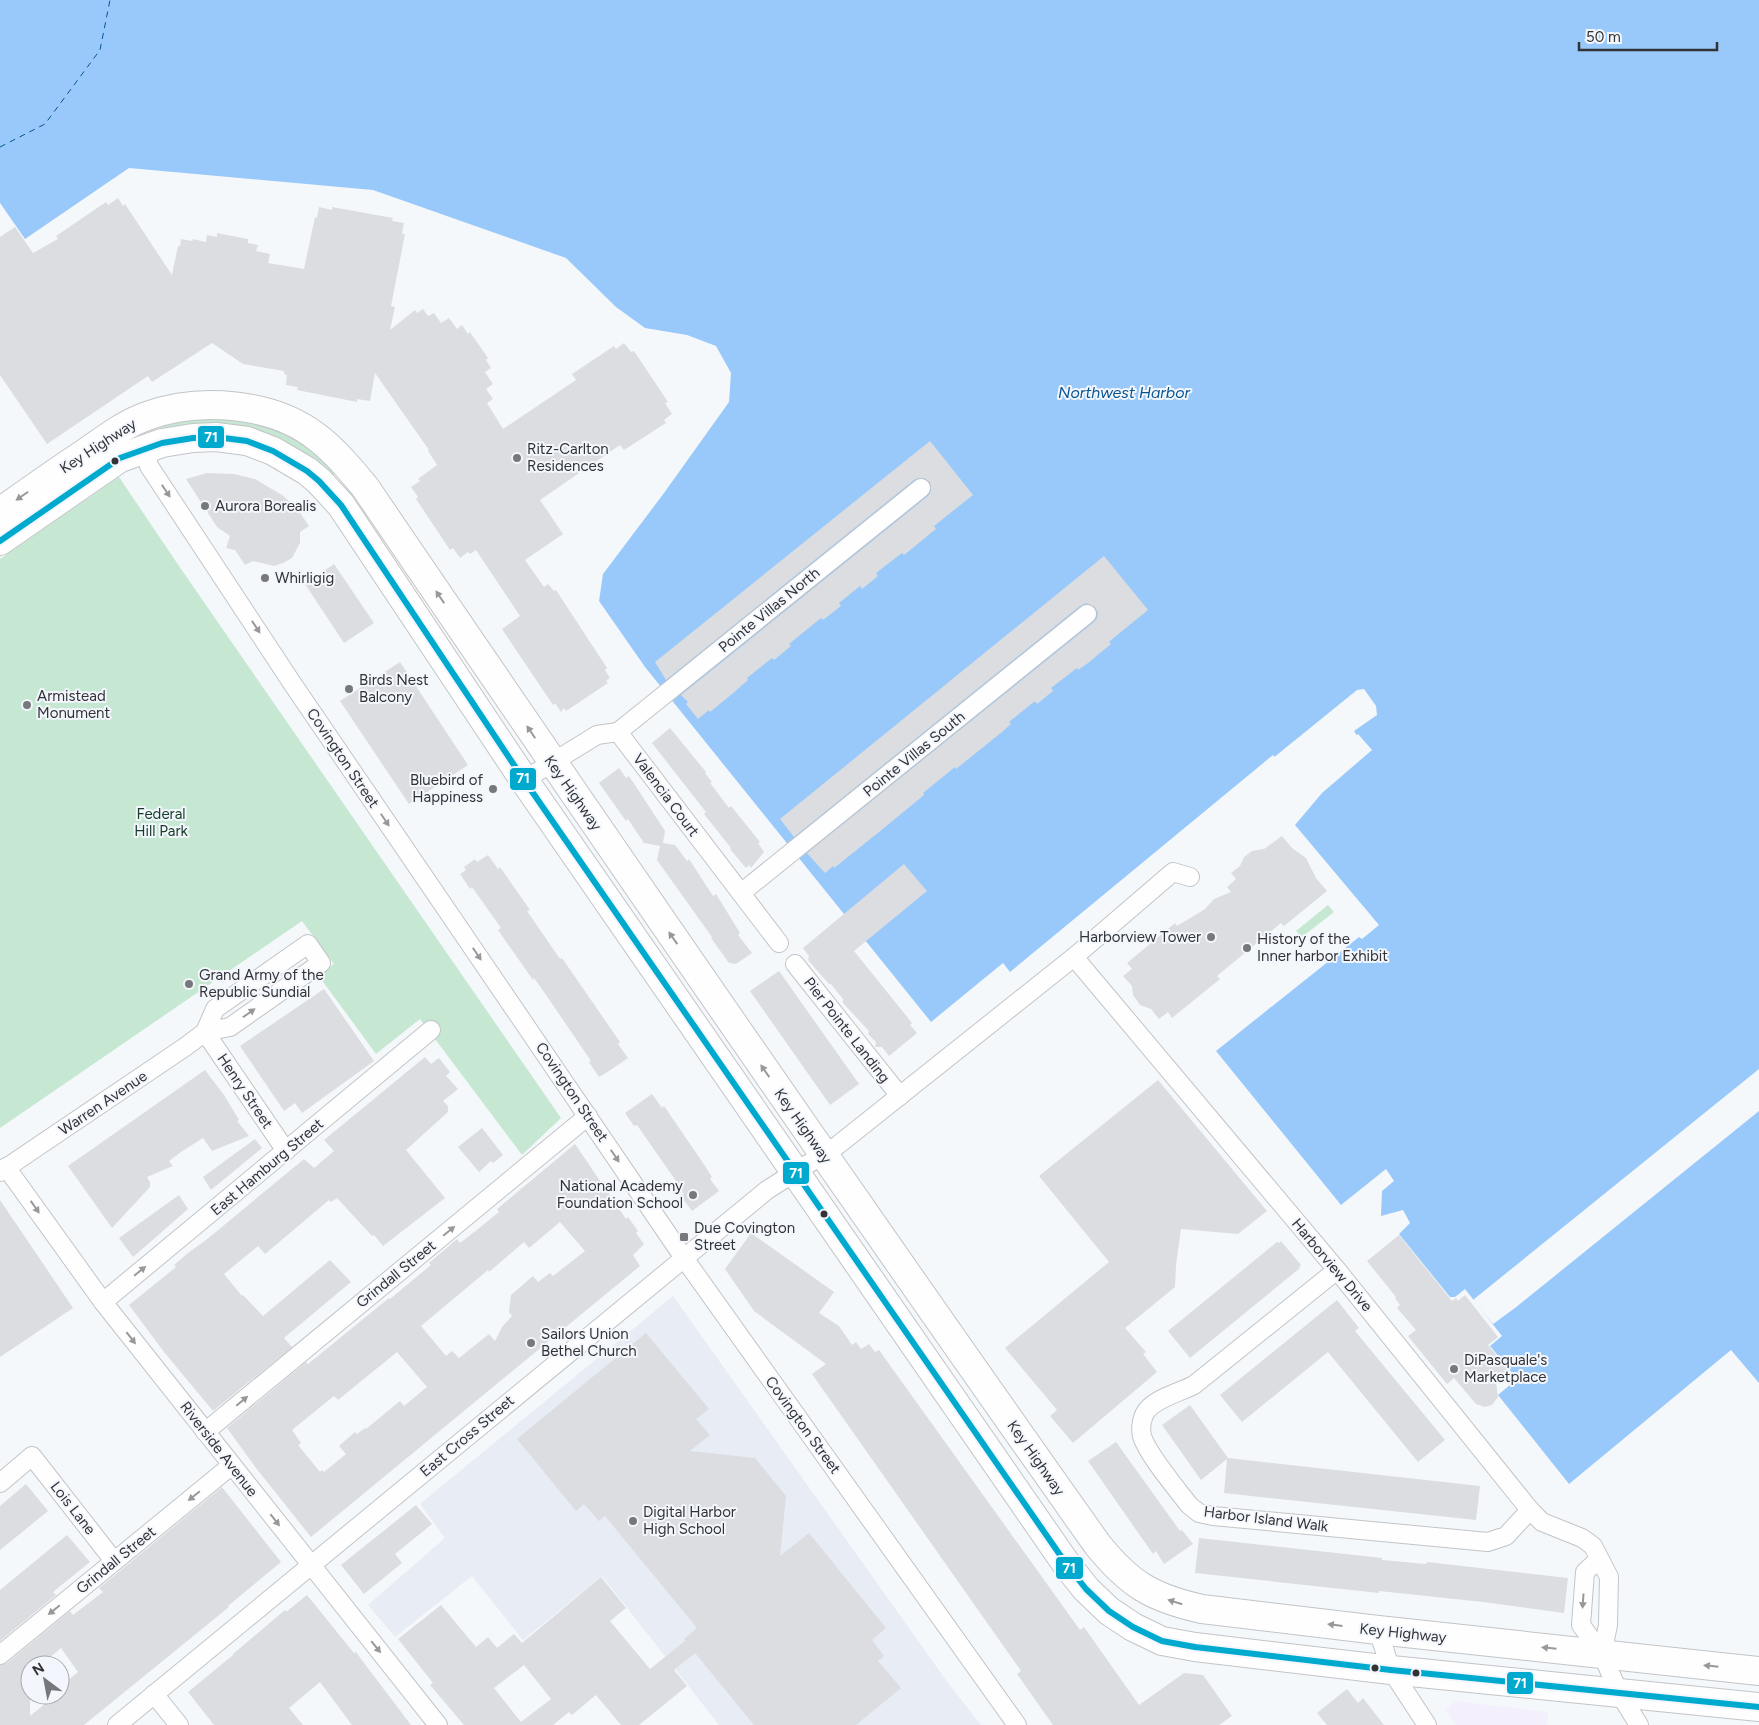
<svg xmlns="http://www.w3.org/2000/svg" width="1759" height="1725" font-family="Figtree,sans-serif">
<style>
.commercial{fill:#f3effc}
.built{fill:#e7ecf5}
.green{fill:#c6e8d3}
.water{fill:#99c9fa}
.pier{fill:#f5f8fb}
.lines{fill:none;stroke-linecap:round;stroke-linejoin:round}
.ferry{stroke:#075492;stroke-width:1;stroke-dasharray:6 5;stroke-linecap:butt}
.building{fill:#dbdde0;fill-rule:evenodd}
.street-casing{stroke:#c2c4c7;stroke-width:20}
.primary-casing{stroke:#c2c4c7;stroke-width:30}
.street{stroke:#fefefe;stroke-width:18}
.primary{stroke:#fefefe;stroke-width:28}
.bus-1-casing{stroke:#f3f7fd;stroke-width:10}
.bus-1{stroke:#00a9ce;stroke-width:6}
.oneway{fill:#98989a}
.poi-dot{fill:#76787b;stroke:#f3f7fd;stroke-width:2}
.bus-dot{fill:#323336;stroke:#f3f7fd;stroke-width:2}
.labels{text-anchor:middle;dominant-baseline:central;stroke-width:4;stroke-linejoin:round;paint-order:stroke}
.street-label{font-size:15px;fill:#323336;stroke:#f3f7fd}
.poi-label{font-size:15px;fill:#323336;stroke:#f3f7fd;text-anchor:start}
.park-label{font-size:15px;fill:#153c25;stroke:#f3f7fd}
.water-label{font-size:16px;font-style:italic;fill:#075492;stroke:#f3f7fd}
.line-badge{stroke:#f3f7fd;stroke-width:2}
.badge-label{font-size:14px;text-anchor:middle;font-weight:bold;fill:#fff}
</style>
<rect width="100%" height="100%" fill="#f5f8fb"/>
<path class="commercial" d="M1455,1701L1548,1712L1547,1725H1456L1445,1710Z"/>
<path class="built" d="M673,1296L948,1683L981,1725H719L602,1576L523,1640L472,1576L395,1637L368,1605L445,1538L420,1504Z"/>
<g class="green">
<path d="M214,417C267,421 298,435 336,472L333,476L319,466L162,431L158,424Z"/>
<path d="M119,477L179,566L561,1118L522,1155L420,1019L376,1054L318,975L334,964L302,921L0,1128V559Z"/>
<path d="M1328,905L1334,912L1302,937L1296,931Z"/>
</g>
<path class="water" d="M0,0H1759V1383L1731,1350L1569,1484L1498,1395L1517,1379L1490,1346L1502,1336L1465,1289L1455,1297H1450L1399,1234L1410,1223L1403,1210L1381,1216L1382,1191L1394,1181L1386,1169L1341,1205L1216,1051L1359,937L1362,939L1379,925L1295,825L1322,793L1372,750L1358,734L1299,784L1273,755L1010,972L1003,963L931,1022L645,667L599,601L603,574L664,493L729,402L731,373L716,346L687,335L645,328L616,307L566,258L373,190L129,168L25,239L0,203Z"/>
<g class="pier">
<path d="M1364,689L1376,706L1377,715L1354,731L1361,742L1357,738L1299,787L1297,786L1273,759L1247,779L1357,690Z"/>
<path d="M1759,1069V1111L1515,1308L1493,1324L1473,1300Z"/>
</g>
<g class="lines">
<path class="ferry" d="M0,147L45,124L100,50L110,0"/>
</g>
<g class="building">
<path d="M118,198L123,206L125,204L172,275L178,246H180L181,239L192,241L193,239L206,242L207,235L217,237V233L248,239V243L258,245L256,251L270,254L268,263L304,269L315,217L317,218L319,207L332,210V207L393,218L392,221L404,223L402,234H405L391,306L395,307L390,330L415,310L417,313L423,309L428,316L434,313L441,323L449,318L457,329L462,325L468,334L470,332L488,358L486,360L491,368L485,372L493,384L486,389L493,399L487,403L503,429L576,380L572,374L614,346L616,349L624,343L631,352L634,351L668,402L665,403L672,414L664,420L666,423L624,450L620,445L540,500L563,534L525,560L544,587L548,584L554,591L556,590L607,668L605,670L610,678L606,681L608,683L566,711L564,708L561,712L555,703L553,705L502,629L520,616L476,550L470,554L468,552L460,558L453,548L450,550L416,499L418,497L411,487L420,481L418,479L437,465L428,451L429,450L375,373L370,401L357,399V402L297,390L298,387L286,385L287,375L284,374V371L243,364L212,343L152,382L148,376L47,444L0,375V237L15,227L33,253L58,239L56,236L106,202L108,205Z"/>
<path d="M930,441L973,495L934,526L936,529L904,555L902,553L876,573L878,576L862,589L860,586L839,603L841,606L823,620L821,618L789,644L791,646L774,660L772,658L747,678L748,680L732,694L710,712L709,710L698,719L686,704L688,702L681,695L928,496L931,491L930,482L924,478H919L914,480L666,680L655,662Z"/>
<path d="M207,473L234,474L255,479L282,495L297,508L309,526L300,532V543L292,558L283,563L274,566L253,561L245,565L235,550L226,548L230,536L217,527L186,479Z"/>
<path d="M1104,556L1148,610L1111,640L1109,642L1111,644L1088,663L1078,670L1077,668L1051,688L1053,691L1037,704L1035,701L1009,722L1011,724L1002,732L956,769L955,767L923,793L924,795L879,832L834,868L833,866L825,873L807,853L1094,622L1097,618L1098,613L1095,607L1086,603L1080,606L794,837L780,819Z"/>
<path d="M334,564L374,623L344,643L305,584Z"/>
<path d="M400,662L468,765L409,804L340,701Z"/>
<path d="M670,728L706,772L705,773L712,782L710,783L729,808L731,806L760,842L758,843L764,852L751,868L749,865L746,868L730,849L731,848L704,814L706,812L652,743Z"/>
<path d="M619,768L626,778L629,776L665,831L663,843L675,845L687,861L689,859L713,896L716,894L740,933L738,935L752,953L736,964L729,963L711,938L712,937L657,860L660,846L644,843L628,819L626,821L599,783Z"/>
<path d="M1282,836L1292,848L1306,858L1316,878L1327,891L1284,926L1281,923L1217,976L1220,979L1172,1018L1168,1012L1159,1019L1151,1009L1140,1005L1133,995L1132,986L1123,976L1132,969L1127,963L1175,923L1177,926L1205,909L1214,899L1231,892L1227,887L1236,879L1231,873L1240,866L1244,857L1252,851L1264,849Z"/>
<path d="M488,855L498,869L500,867L530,910L527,911L560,959L562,958L620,1042L618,1044L628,1058L606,1073L599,1077L589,1062L591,1061L544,992L534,978L533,980L498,930L501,928L472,887L470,889L460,874L466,870L464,867L475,859L477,862Z"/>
<path d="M904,864L927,891L854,951L912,1023L910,1025L917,1033L889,1056L882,1047H875L876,1042L868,1034L869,1031L843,1003V999L831,984H829L808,960L809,956L803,948Z"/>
<path d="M779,971L859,1084L830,1105L750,991Z"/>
<path d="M324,989L374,1061L302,1113L295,1103L284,1111L240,1046Z"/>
<path d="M425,1057L431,1064L439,1058L450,1072L446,1076L458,1089L443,1101L448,1106V1112L406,1150L445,1198L383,1246L374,1235L372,1236L337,1198L331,1202L329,1200L265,1254L258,1246L224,1274L242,1296L243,1295L263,1316L330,1260L351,1282L284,1338L292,1347L213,1411L164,1352L129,1305L176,1267L174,1265L188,1253L206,1240L304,1159L314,1168L334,1151L324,1140Z"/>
<path d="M205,1070L224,1095L239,1120L237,1121L249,1136L212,1151L203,1138L181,1152L169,1161L173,1166L147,1177L150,1182V1187L112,1228L68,1166Z"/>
<path d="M1158,1080L1267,1211L1238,1234L1181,1229L1176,1265L1175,1287L1125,1328L1146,1352L1143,1354L1157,1372L1073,1443L1050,1416L1057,1410L1005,1348L1109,1262L1039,1176Z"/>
<path d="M652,1094L662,1108L664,1106L703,1163L712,1177L710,1179L719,1191L692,1211L681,1196L684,1194L676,1181L637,1125L634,1126L625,1113Z"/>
<path d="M482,1128L503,1155L493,1163L491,1161L479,1172L458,1147Z"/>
<path d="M255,1139L262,1148L211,1190L203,1177Z"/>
<path d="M575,1144L626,1219L628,1217L638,1231L636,1233L644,1244L633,1255L640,1266L311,1537L256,1468L227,1428L306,1362L308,1364L389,1298L390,1299L431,1265L429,1263L457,1239L460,1243L478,1229L499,1212L497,1209ZM560,1222L585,1251L553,1276L550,1273L538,1282L533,1276L511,1295L509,1312L512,1316L502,1327L495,1341L489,1334L459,1358L452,1351L446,1356L421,1326L488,1270L489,1272L524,1242L529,1248ZM397,1352L427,1387L404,1406L400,1401L366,1429L365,1428L357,1434L355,1432L339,1446L346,1454L324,1472L322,1470L320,1472L298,1445L301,1443L292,1430L334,1396L338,1400Z"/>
<path d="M179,1195L188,1209L133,1257L119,1238Z"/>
<path d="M0,1200L73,1308L0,1357Z"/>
<path d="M751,1233L834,1292L819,1313L839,1326L852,1345L856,1342L861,1349L869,1344L875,1352L879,1350L1080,1630L1084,1627L1139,1705L1184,1673L1203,1675L1232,1716L1219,1725H1053L1017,1674L1021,1671L812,1374L826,1364L754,1311L725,1269Z"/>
<path d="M1399,1235L1452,1301L1456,1298L1458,1301L1465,1295L1498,1337L1488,1345L1509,1371L1496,1382L1498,1397L1492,1405L1485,1407L1476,1404L1454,1378L1447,1384L1408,1336L1416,1330L1397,1308L1400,1305L1395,1298L1396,1297L1367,1261Z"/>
<path d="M1281,1241L1301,1265L1299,1267L1300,1268L1190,1358L1168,1331L1277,1242L1279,1243Z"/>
<path d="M1337,1300L1359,1328L1355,1331L1445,1440L1418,1462L1328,1352L1242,1422L1220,1395Z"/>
<path d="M646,1333L709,1409L696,1419L710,1435L690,1451L755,1458L786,1496L780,1556L809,1533L886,1628L872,1640L884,1656L878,1661L901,1688L856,1725H754L695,1653L674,1670L687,1686L639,1725H621L596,1695L572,1715L569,1712L553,1725H464L430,1685L433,1683L398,1639L441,1605L476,1647L488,1637L497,1648L514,1634L522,1643L601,1577L626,1608L610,1621L650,1669L685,1641L684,1639L697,1628L605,1516L599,1521L584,1504L576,1511L517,1439ZM524,1665L551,1699L521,1722L494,1688Z"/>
<path d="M1190,1405L1228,1458L1480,1486L1476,1520L1224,1493L1227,1459L1201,1480L1162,1425Z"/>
<path d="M1116,1442L1180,1531L1182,1530L1193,1544L1164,1564L1156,1551L1153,1554L1088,1461Z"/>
<path d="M26,1484L48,1511L0,1550V1506Z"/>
<path d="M222,1487L281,1562L228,1606L229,1607L84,1725H0V1665L7,1663L70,1611L73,1615L103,1592L99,1588ZM61,1648L78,1672L60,1687V1695H56L30,1716V1665H41Z"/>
<path d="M416,1505L432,1524L395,1554L402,1563L364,1594L341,1565Z"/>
<path d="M67,1535L90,1562L53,1592L56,1595L0,1641V1590Z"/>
<path d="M1199,1538L1382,1558V1560L1426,1564L1427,1562L1568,1578L1564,1613L1483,1602L1379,1591V1593L1195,1573Z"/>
<path d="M307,1595L354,1653L356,1652L361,1659L411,1725H352L320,1682L289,1708L303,1725H214L188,1692L233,1655V1654L285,1610L286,1612Z"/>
<path d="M1347,1689L1358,1703L1363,1698L1384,1725H1327L1317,1713Z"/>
</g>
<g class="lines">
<defs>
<g id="street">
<path d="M144,448L149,466L292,683L684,1258L1017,1725"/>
<path d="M618,732L921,488"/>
<path d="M524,780L597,735L618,732L779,943"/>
<path d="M741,893L1087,614"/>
<path d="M1074,957L1337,1270L1530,1510L1542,1522L1582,1538L1593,1546L1609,1577L1608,1625L1602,1654"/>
<path d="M795,964L900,1096"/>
<path d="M205,1032L286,1151"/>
<path d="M6,1167L103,1302L438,1725"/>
<path d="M0,1172L185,1047L205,1032L215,1009L308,944L321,963L230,1027L205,1032"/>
<path d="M1337,1270L1194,1385C1180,1392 1157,1398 1147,1410C1142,1416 1140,1428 1142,1436C1147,1454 1177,1489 1189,1505L1199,1513L1213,1516L1488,1542L1506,1536L1530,1510"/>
<path d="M103,1302L431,1030"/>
<path d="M205,1432L588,1116"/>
<path d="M0,1483L32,1456L114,1561"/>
<path d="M1599,1559L1585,1572L1581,1625L1602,1654L1619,1693L1639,1725"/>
<path d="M1378,1630L1391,1670L1427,1725"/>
<path d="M0,1655L232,1465"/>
<path d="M154,1694L179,1725"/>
<path d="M117,1725L767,1190L838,1145L1074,957L1173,872L1190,877"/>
</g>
<g id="primary">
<path d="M0,512C28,492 56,472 85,453C104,440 124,424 147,416C199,397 273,402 318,438C336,452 350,469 365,487C606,841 849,1194 1097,1544C1129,1584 1152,1598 1202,1609L1378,1630L1759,1671"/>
<path d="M0,541L120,458L162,443L193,438L216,437L247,441L273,451L307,471L319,481L341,505L524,780L1067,1565L1086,1589L1109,1611L1133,1627L1162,1641L1195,1647L1391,1670L1759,1707"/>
</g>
</defs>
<use href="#street" class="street-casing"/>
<use href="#primary" class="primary-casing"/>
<use href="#street" class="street"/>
<use href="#primary" class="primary"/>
<defs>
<path id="bus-1" d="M0,541L120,458L162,443L193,438L216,437L247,441L273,451L307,471L319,481L341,505L524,780L1067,1565L1086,1589L1109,1611L1133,1627L1162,1641L1195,1647L1391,1670L1759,1707"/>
</defs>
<use href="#bus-1" class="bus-1-casing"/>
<use href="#bus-1" class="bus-1"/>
</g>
<defs><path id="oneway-solid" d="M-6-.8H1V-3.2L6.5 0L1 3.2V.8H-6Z" transform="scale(1.25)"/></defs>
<g class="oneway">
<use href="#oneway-solid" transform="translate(166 491) rotate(56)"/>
<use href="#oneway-solid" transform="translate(22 496) rotate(145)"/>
<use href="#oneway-solid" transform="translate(440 597) rotate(-124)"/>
<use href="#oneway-solid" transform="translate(256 627) rotate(57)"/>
<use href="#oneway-solid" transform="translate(531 732) rotate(-124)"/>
<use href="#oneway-solid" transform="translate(385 820) rotate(56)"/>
<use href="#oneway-solid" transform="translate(673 938) rotate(-125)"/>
<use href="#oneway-solid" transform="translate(477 954) rotate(56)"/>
<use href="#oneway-solid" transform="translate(249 1013) rotate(-35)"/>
<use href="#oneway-solid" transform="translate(765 1071) rotate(-125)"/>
<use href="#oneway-solid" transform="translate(615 1156) rotate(56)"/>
<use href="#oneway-solid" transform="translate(35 1207) rotate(55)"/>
<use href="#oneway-solid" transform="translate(449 1231) rotate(-39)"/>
<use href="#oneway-solid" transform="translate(140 1271) rotate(-39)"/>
<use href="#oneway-solid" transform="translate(131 1338) rotate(52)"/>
<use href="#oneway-solid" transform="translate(242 1401) rotate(-40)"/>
<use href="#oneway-solid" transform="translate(194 1496) rotate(141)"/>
<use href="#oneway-solid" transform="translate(275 1520) rotate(52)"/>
<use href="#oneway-solid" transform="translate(1583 1601) rotate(94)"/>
<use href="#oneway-solid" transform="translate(1175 1602) rotate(-163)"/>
<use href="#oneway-solid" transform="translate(54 1610) rotate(141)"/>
<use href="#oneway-solid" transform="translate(1335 1625) rotate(-173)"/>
<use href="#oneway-solid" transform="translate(376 1647) rotate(51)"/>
<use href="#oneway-solid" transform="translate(1549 1648) rotate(-174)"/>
<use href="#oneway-solid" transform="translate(1711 1666) rotate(-174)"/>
</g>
<g class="poi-dot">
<circle cx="517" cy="458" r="5"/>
<circle cx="205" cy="506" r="5"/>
<circle cx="265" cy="578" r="5"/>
<circle cx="349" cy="689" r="5"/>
<circle cx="27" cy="705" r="5"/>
<circle cx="493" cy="789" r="5"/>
<circle cx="1211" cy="937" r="5"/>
<circle cx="1247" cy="948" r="5"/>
<circle cx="189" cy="984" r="5"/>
<circle cx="693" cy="1195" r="5"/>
<rect x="679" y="1232" width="10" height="10" rx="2.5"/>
<circle cx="531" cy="1343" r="5"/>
<circle cx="1454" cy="1369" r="5"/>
<circle cx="633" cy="1521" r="5"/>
</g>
<g class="bus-dot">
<circle cx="115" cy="461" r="4.5"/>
<circle cx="824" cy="1214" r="4.5"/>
<circle cx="1375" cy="1668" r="4.5"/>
<circle cx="1416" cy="1673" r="4.5"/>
</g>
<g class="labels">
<g class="street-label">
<text transform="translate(98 446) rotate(-33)">Key Highway</text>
<text transform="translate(769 610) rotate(-39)">Pointe Villas North</text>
<text transform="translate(914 754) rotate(-39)">Pointe Villas South</text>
<text transform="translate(343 758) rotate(56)">Covington Street</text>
<text transform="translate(573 793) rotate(55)">Key Highway</text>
<text transform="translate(666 795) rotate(53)">Valencia Court</text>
<text transform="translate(847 1030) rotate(52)">Pier Pointe Landing</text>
<text transform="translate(245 1091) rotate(56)">Henry Street</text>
<text transform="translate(572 1092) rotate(56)">Covington Street</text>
<text transform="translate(103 1103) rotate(-34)">Warren Avenue</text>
<text transform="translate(803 1126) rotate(55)">Key Highway</text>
<text transform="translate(267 1167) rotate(-40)">East Hamburg Street</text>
<text transform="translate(1332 1265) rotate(50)">Harborview Drive</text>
<text transform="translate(396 1274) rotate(-39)">Grindall Street</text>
<text transform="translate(803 1425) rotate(54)">Covington Street</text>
<text transform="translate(467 1436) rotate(-40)">East Cross Street</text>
<text transform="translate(219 1449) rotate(52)">Riverside Avenue</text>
<text transform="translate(1036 1458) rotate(55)">Key Highway</text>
<text transform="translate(73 1508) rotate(52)">Lois Lane</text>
<text transform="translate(1266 1519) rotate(7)">Harbor Island Walk</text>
<text transform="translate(116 1560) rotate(-39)">Grindall Street</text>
<text transform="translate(1403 1633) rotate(6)">Key Highway</text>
</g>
<g class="poi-label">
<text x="527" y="449">Ritz-Carlton<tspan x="527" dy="17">Residences</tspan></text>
<text x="215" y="506">Aurora Borealis</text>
<text x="275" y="578">Whirligig</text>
<text x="359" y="680">Birds Nest<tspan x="359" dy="17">Balcony</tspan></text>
<text x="37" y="696">Armistead<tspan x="37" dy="17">Monument</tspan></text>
<text x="483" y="780" text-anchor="end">Bluebird of<tspan x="483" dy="17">Happiness</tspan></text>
<text x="1201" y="937" text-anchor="end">Harborview Tower</text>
<text x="1257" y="939">History of the<tspan x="1257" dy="17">Inner harbor Exhibit</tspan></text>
<text x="199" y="975">Grand Army of the<tspan x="199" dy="17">Republic Sundial</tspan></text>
<text x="683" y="1186" text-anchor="end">National Academy<tspan x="683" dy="17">Foundation School</tspan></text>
<text x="694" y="1228">Due Covington<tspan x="694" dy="17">Street</tspan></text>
<text x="541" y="1334">Sailors Union<tspan x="541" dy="17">Bethel Church</tspan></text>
<text x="1464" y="1360">DiPasquale's<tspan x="1464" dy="17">Marketplace</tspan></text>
<text x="643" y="1512">Digital Harbor<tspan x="643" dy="17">High School</tspan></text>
</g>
<g class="park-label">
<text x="161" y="814">Federal<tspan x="161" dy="17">Hill Park</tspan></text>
</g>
<g class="water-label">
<text x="1124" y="392">Northwest Harbor</text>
</g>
</g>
<g class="line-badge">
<rect x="197" y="425" width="28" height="24" rx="5" fill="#00a9ce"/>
<rect x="509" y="767" width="28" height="24" rx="5" fill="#00a9ce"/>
<rect x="782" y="1161" width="28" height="24" rx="5" fill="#00a9ce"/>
<rect x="1055" y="1556" width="29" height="24" rx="5" fill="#00a9ce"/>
<rect x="1506" y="1671" width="28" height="24" rx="5" fill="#00a9ce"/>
</g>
<g class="badge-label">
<text x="211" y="442">71</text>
<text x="523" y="783">71</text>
<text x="796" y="1178">71</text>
<text x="1069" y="1573">71</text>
<text x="1520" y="1688">71</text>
</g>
<g transform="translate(45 1680) rotate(328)"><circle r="24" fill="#f3f7fd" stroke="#a6a9ad"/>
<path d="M0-4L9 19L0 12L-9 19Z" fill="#76787b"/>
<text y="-8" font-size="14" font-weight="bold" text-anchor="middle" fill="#323336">N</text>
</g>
<path d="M1579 42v8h138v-8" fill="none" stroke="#323336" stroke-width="2.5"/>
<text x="1586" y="42" font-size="15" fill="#323336" stroke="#f3f7fd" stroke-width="4" paint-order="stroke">50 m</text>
</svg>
